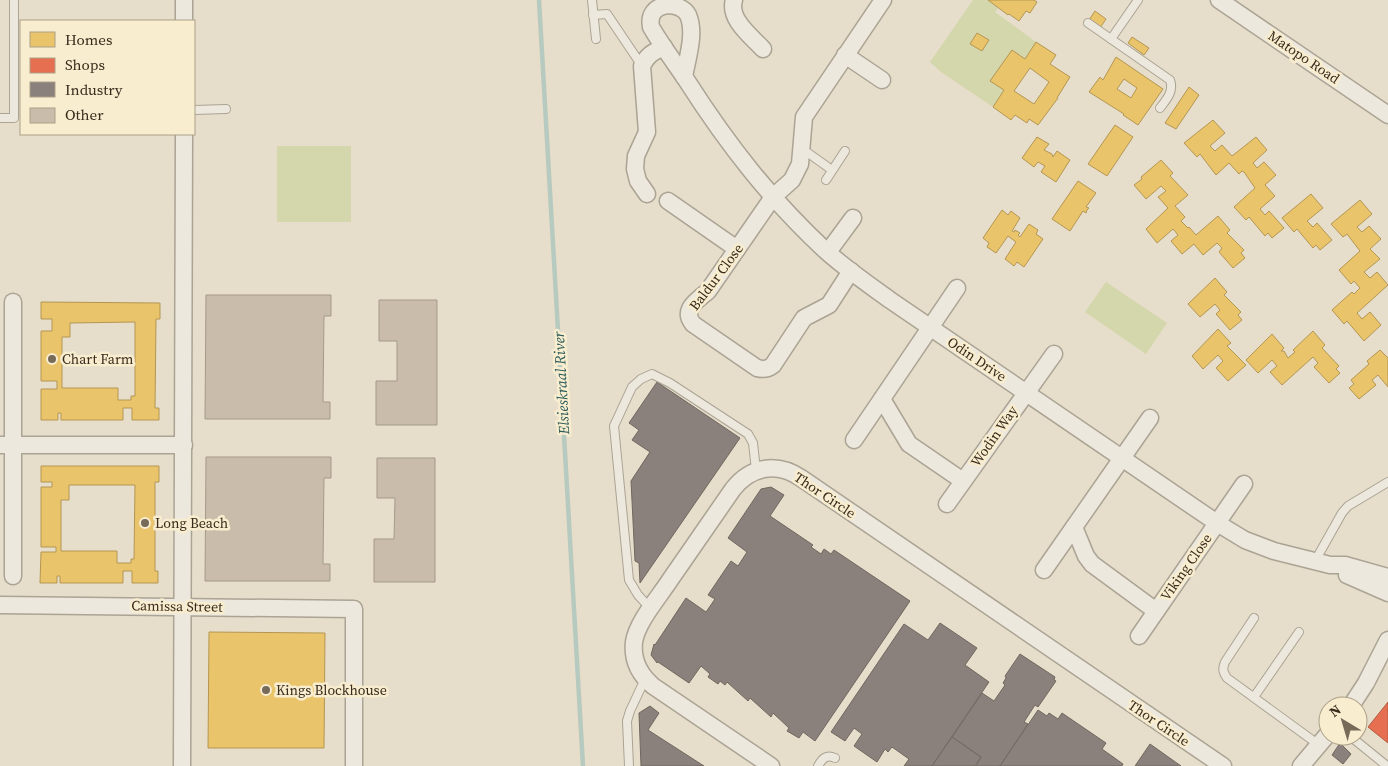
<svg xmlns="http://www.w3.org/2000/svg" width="1388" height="766" font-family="'Source Serif 4',serif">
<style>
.green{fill:#d4d6ab}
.homes{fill:#e9c46a;stroke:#b49653;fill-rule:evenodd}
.shops{fill:#e76f51;stroke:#b35b41}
.industry{fill:#8a817c;stroke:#72675f}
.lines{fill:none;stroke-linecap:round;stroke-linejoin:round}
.stream{stroke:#b7cabf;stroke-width:4.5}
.building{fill:#cabcab;stroke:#a6998a}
.lane-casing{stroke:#aba394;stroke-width:10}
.street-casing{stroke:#aba394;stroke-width:19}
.lane{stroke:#ede8dd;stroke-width:8}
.street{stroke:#ede8dd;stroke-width:16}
.poi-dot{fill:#766a59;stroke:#f8edcf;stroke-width:2}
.labels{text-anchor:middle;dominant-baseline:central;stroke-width:5;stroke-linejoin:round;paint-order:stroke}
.street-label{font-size:14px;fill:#392b1c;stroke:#f8edcf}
.poi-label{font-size:14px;fill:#392b1c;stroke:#f8edcf;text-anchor:start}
.water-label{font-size:15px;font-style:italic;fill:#2a5a59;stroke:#f8edcf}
</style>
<rect width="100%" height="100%" fill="#e6deca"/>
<g class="green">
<path d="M973,0H988L999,7L995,12L1036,42L1025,59L1012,50L991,81L1004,90L993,107L941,72L930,62Z"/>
<rect x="277" y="146" width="74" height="76"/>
<path d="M1106,282L1167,323L1146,354L1085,312Z"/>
</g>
<g class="homes">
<path d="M988,0H1034L1037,2L1030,13L1026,11L1019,21L1009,14L1008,15Z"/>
<path d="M1095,11L1106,19L1100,28L1089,20Z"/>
<path d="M977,33L989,40L982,51L970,44Z"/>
<path d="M1132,37L1149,48L1144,55L1128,43Z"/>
<path d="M1036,42L1056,55L1050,64L1070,77L1057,98H1058L1038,125L1029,119L1027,123L1015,115L1011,120L993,107L1004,90L990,81L1012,50L1025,59ZM1030,68L1049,82L1034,104L1014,91Z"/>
<path d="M1116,57L1163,89L1138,125L1123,115L1124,114L1089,92L1100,77L1103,80ZM1124,79L1137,88L1131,98L1117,89Z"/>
<path d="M1189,87L1199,95L1176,129L1165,123Z"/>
<path d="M1213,120L1225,133L1210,146L1215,151L1222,145L1232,156L1256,137L1267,150L1253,163L1257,168L1264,162L1276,175L1265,185L1275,196L1260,209L1265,215L1269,211L1284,228L1272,238L1268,233L1265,236L1249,217L1246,220L1234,207L1255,188L1244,172L1242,171L1239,174L1229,163L1216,175L1200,154L1197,157L1184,143Z"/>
<path d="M1115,125L1133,137L1107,176L1088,164Z"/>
<path d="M1037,137L1049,144L1044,150L1052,154L1053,157L1057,151L1070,160L1056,182L1041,172L1045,166L1038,162L1034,167L1022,158Z"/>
<path d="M1161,160L1173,173L1170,176L1188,195L1175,206L1185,217L1181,221L1188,228L1189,227L1196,235L1218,216L1230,230L1227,233L1244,250L1241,253L1245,258L1233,268L1219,252L1222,248L1217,243L1203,255L1194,244L1182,254L1171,241L1178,235L1173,229L1157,243L1146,229L1168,208L1158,197L1166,191L1161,186L1146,199L1134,185L1142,179L1141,177Z"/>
<path d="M1078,181L1096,193L1086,207L1089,208L1087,210L1086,213L1083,211L1070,231L1052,219Z"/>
<path d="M1311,194L1323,208L1307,221L1313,227L1317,223L1332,240L1320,250L1316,245L1313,248L1297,229L1294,232L1282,218Z"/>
<path d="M1360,200L1372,214L1357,227L1362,232L1369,226L1381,239L1370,249L1380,259L1364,272L1370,278L1377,272L1388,285L1357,313L1362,319L1370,312L1381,325L1364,341L1347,321L1344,324L1332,310L1352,292L1354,294L1360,288L1354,281L1351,284L1339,270L1360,251L1347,234L1343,237L1331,224Z"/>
<path d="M1002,210L1008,215L1011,211L1020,218L1012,231L1014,232L1015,230L1020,233L1018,235L1020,237L1029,224L1038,230L1036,234L1043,239L1024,267L1017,262L1014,266L1005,259L1016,242L1008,236L996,253L987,247L989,243L983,238Z"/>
<path d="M1215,278L1227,292L1224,295L1241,312L1238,315L1242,320L1230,330L1216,314L1220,310L1215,304L1200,317L1188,304Z"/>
<path d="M41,302L160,303V319H156L155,408H159V420H132V408H123V420H61V413H58V420H41V389H57V381H41V331H52V319H41ZM135,322V396H131V400H118V388H62V337H70V323Z"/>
<path d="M1218,329L1231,343L1227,346L1246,365L1228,381L1216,368L1223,361L1218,355L1203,369L1192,356Z"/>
<path d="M1313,331L1325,345L1322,348L1339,366L1336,369L1340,373L1329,383L1314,367L1318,363L1313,357L1282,385L1270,372L1277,366L1272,360L1258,373L1246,360L1272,334L1284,348L1281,351H1284L1288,358L1295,352L1293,350Z"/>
<path d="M1380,350L1388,358V387L1378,375L1372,380L1376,385L1359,399L1349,388L1354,384L1351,380L1369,364L1367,361Z"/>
<path d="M41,466H159V482H155V571H158V583H132V571H123V583H60V576H57V583H40L41,552H56V547H41V487H52V482H41ZM69,485H135L134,559H131V563H117V551H61V500H69Z"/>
<path d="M209,632L325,633L324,748H208Z"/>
</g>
<path class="shops" d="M1388,702V743L1368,727Z"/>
<g class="industry">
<path d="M657,382L740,438L640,583L639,563L635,561L631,481L650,452L632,440L639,430L629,423Z"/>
<path d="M771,487L784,495L770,516L813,545L811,547L821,554L824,549L831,554L834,550L910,601L815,741L803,732L799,738L787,731L789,728L773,713L771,717L750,698L748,701L727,682L725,685L720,681L718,684L708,677L710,674L701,666L689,683L658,662L657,663L651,655L654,644L655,645L686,598L706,612L715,599L708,595L731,561L738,566L747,552L728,538L761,489Z"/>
<path d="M940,623L977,648L965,665L989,682L932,766H904L909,759L892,747L888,752L885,749L877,762L854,746L862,734L854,728L845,741L831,732L904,624L928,640Z"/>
<path d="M1020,654L1055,677L1054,680L1056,681L1038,707L1035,705L1024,722L1028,724L1000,766H976L981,757L952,737L982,693L994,701L1005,685L1003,683L1006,678L1005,676Z"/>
<path d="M650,706L659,713L648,730L704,766H641L639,713Z"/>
<path d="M1038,710L1047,716L1049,713L1058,719L1062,713L1106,743L1102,749L1123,764L1122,766H1000Z"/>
<path d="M952,737L981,757L975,766H932Z"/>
<path d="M1340,743L1351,754L1343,764L1332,755Z"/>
<path d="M1150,744L1181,766H1135Z"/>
</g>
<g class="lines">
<path class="stream" d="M539,0L583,766"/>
</g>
<g class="building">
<path d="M206,295H331V316H324L323,402H330V419H205Z"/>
<path d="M379,300H437V425H376V381H397V341H379Z"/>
<path d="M206,457H331V478H324L323,564H330V581H205Z"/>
<path d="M377,458H435V582H374V539H394L395,498H377Z"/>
</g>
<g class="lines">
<defs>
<g id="lane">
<path d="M592,0L596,39"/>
<path d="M593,15L607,14L642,66"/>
<path d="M1088,23L1111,39L1138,0"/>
<path d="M1111,39L1170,80C1174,91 1167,99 1160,108"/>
<path d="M194,110L226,109"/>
<path d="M0,118H14V0"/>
<path d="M801,148L832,170"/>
<path d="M826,180L845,151"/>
<path d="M1315,561L1342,513L1348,506L1388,482"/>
<path d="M651,609L638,595L629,580L614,426L632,387L641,379L652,374L670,383L748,434L753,443L756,470"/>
<path d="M1254,618L1225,662C1222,669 1223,672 1227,678L1319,745"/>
<path d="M1254,697L1299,632"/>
<path d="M1350,736L1387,766"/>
<path d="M629,766L627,721L630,711L645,679"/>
<path d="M818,766C822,759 826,754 835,758"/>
</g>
<g id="street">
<path d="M184,0V21"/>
<path d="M734,0C728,19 751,36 763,49"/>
<path d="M1219,0L1388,115"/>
<path d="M845,55L882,80"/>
<path d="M684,77C687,59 696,33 688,15C680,0 646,1 651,27C662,46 675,63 687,81C728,145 770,199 826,251C846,269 868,284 890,300L1217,523L1245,540L1274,551L1330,565H1345L1388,577"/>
<path d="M647,194L638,181L635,169L636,156L647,132L642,66C647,55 653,52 664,47"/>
<path d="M668,201L737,249"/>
<path d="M828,252L853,218"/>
<path d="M851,271L829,305L804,318L773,365C768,369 764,370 757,368L693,324C681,309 698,300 708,291L773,197L792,180L800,164L804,117L883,0"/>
<path d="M882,399L909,444L963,481"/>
<path d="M854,440L957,288"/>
<path d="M0,445H184"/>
<path d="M947,504L1054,354"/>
<path d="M1074,527L1086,556L1092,564L1156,611"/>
<path d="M1044,570L1150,418"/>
<path d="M1347,575L1388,593"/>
<path d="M13,576V302"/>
<path d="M0,605L354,609V766"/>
<path d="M1139,636L1244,484"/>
<path d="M1351,706L1366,683L1388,640"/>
<path d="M182,766L184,134"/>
<path d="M771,766L653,686C640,675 632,660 634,642C637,622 659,597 670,580C691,550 712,519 733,489C751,466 777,462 801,478L1223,766"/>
<path d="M1301,766L1328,734"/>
</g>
</defs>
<use href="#lane" class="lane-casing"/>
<use href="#street" class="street-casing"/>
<use href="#lane" class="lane"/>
<use href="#street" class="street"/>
</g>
<g class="poi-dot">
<circle cx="52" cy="359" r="5"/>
<circle cx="145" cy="523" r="5"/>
<circle cx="266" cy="690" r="5"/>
</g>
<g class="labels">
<g class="street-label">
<text transform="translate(1304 57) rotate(34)">Matopo Road</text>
<text transform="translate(716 277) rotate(-53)">Baldur Close</text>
<text transform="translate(977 359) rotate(34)">Odin Drive</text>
<text transform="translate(994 436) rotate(-55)">Wodin Way</text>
<text transform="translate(825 495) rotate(34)">Thor Circle</text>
<text transform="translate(1186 567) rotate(-55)">Viking Close</text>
<text transform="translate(177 606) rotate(1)">Camissa Street</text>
<text transform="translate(1159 723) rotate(34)">Thor Circle</text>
</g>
<g class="poi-label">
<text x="62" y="359">Chart Farm</text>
<text x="155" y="523">Long Beach</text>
<text x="276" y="690">Kings Blockhouse</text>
</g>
<g class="water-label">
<text transform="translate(561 383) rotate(-93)">Elsieskraal River</text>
</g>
</g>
<rect x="20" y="20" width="175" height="115" fill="#f8edcf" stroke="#ac9f87"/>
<rect x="30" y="32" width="25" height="15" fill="#e9c46a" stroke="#ac9f87"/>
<text x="65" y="45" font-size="15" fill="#392b1c">Homes</text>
<rect x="30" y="58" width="25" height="15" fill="#e76f51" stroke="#ac9f87"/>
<text x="65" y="70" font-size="15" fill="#392b1c">Shops</text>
<rect x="30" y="82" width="25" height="15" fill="#8a817c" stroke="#ac9f87"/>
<text x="65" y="95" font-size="15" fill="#392b1c">Industry</text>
<rect x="30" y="108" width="25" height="15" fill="#cabcab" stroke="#ac9f87"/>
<text x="65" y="120" font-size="15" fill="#392b1c">Other</text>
<g transform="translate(1343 721) rotate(322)"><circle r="24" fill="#f8edcf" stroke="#ac9f87"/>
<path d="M0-4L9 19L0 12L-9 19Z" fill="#766a59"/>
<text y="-8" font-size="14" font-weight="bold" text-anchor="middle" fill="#392b1c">N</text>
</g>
</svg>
